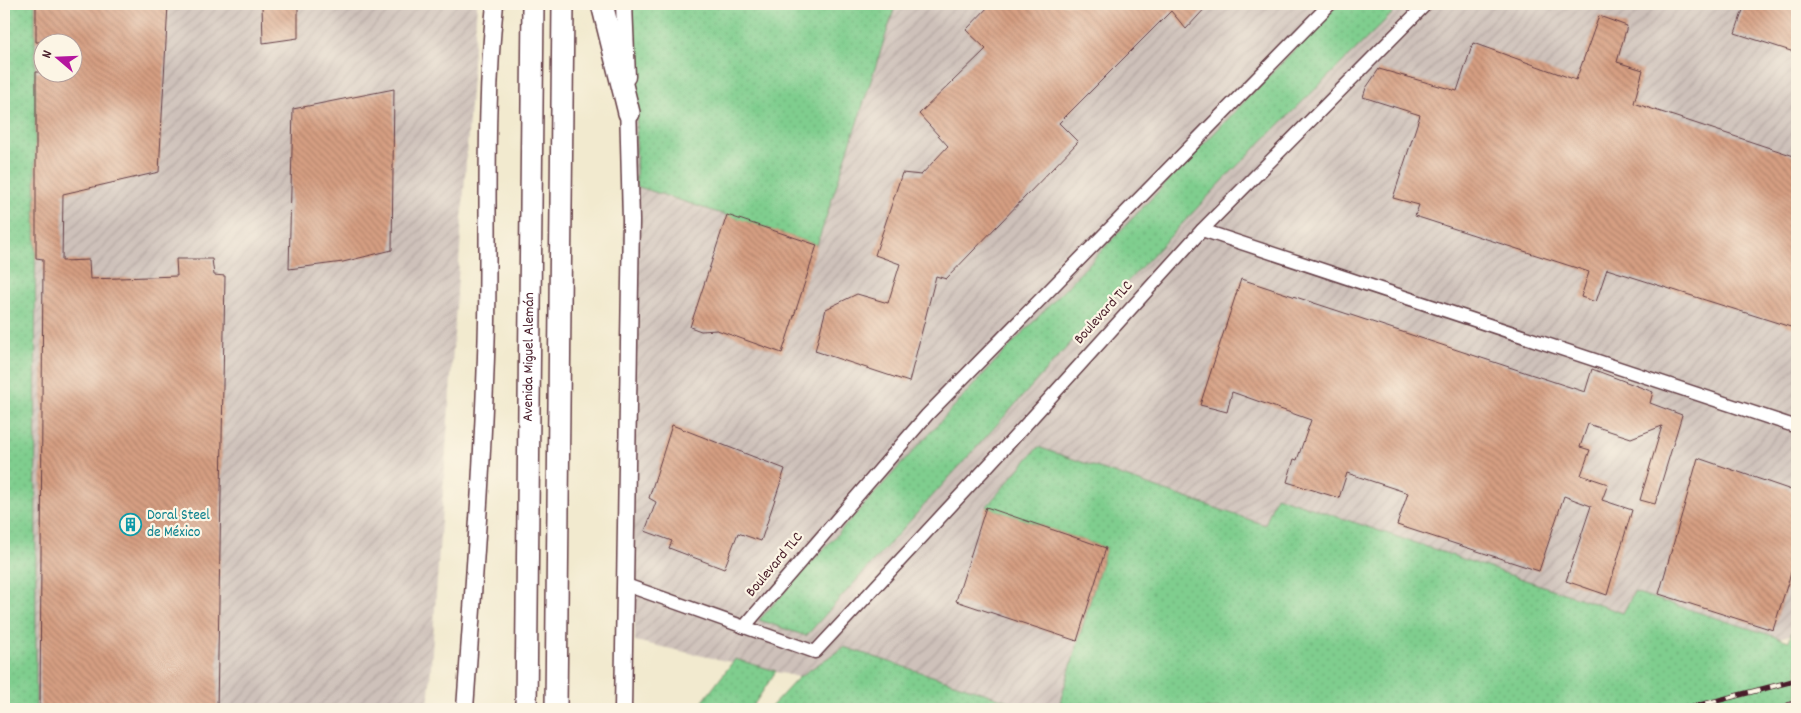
<svg xmlns="http://www.w3.org/2000/svg" width="1801" height="713" font-family="Dekko,sans-serif">
<style>
.industrial{fill:url(#industrial-furrows);fill-rule:evenodd}
.grass{fill:url(#grass-dots);stroke:#64765c}
.building{fill:url(#building-back-hatch)}
.lines{fill:none;stroke-linecap:round;stroke-linejoin:round}
.minor-casing{stroke:#633d44;stroke-width:15}
.tertiary-casing{stroke:#633d44;stroke-width:19}
.trunk-casing{stroke:#633d44;stroke-width:24}
.minor{stroke:#fff;stroke-width:12}
.tertiary{stroke:#fff;stroke-width:16}
.trunk{stroke:#fff;stroke-width:21}
.rail-casing{stroke:#4a1f2b;stroke-width:5.5}
.rail{stroke:#fcf5e5;stroke-width:4;stroke-dasharray:11;stroke-linecap:butt}
.labels{text-anchor:middle;dominant-baseline:central;stroke-width:4.5;stroke-linejoin:round;paint-order:stroke}
.street-label{font-size:15px;fill:#4a1f2b;stroke:#fcf5e5}
.culture-label{font-size:15px;fill:#0d838f;stroke:#fcf5e5;text-anchor:start}
</style>
<defs>
<pattern id="industrial-furrows" width="10" height="10" patternUnits="userSpaceOnUse" patternTransform="scale(1.25)"><rect width="10" height="10" fill="#cec1ba"/><path d="M-1 1l2-2M0 10L10 0M9 11l2-2" fill="none" stroke="#b2a5a0"/></pattern>
<pattern id="grass-dots" width="8" height="8" patternUnits="userSpaceOnUse" patternTransform="scale(1.25)"><rect width="8" height="8" fill="#7fce8e"/><path d="M2 2h.1M6 6h.1" fill="none" stroke="#6fb07b" stroke-width="1.8" stroke-linecap="round"/></pattern>
<pattern id="building-back-hatch" width="6" height="6" patternUnits="userSpaceOnUse" patternTransform="scale(1.25)"><rect width="6" height="6" fill="#d69f82"/><path d="M-1 5l2 2M0 0l6 6M5-1l2 2" fill="none" stroke="#b0816b"/></pattern>
</defs>
<rect width="100%" height="100%" fill="#fcf5e5"/>
<filter id="ink" filterUnits="userSpaceOnUse"><feTurbulence type="fractalNoise" baseFrequency=".02" numOctaves="2"/><feDisplacementMap in="SourceGraphic" scale="10" xChannelSelector="R" yChannelSelector="G"/><feConvolveMatrix kernelMatrix="1 2 1 2 8 2 1 2 1" color-interpolation-filters="sRGB"/></filter>
<filter id="wash" filterUnits="userSpaceOnUse"><feTurbulence type="fractalNoise" baseFrequency=".0096" numOctaves="4" result="noise"/><feDisplacementMap in="SourceGraphic" scale="20" xChannelSelector="R" yChannelSelector="G"/><feGaussianBlur stdDeviation="1.12" result="paint"/><feColorMatrix in="noise" values="0 0 0 0 0 0 0 0 0 0 0 0 0 0 0 0 0 1.4 0 .05"/><feComposite in="paint" operator="in"/></filter>
<g filter="url(#wash)">
<rect width="100%" height="100%" fill="#f2eacf"/>
<g class="industrial">
<path d="M32,4H477L428,709H32ZM42,42H72V72H42Z"/>
<path d="M617,4H1797V633L1630,680L1396,709H894L799,677L635,641Z"/>
</g>
<g class="grass">
<path d="M4,4H35L36,709H4Z"/>
<path d="M609,4H896L817,245L636,186L637,83Z"/>
<path d="M1338,4H1402L1233,170L1096,315L806,636L759,620L992,365Z"/>
<path d="M1038,447L1265,525L1276,496L1623,613L1634,592L1789,641L1797,616V709H1058L1106,548L986,507Z"/>
<path d="M844,647L1033,709H769L799,677Z"/>
<path d="M735,659L776,671L751,709H697Z"/>
</g>
<g id="blocks">
<g class="building">
<path d="M36,4H168L159,172L63,194L62,261L89,260L90,279L177,276L176,259H212L214,275L225,276L217,709H40L43,259L36,258V72H72V42H36Z"/>
<path d="M262,4H298V38L263,43Z"/>
<path d="M991,4H1209L1186,29L1171,11L1059,123L1078,142L946,279L936,276L909,382L815,351L826,309L857,294L888,303L900,264L875,255L902,173L921,175L948,146L919,114L986,49L966,30Z"/>
<path d="M1745,4H1797V53L1735,33Z"/>
<path d="M1599,16L1627,26L1617,62L1643,70L1634,103L1797,157V329L1607,269L1596,302L1581,297L1589,272L1415,216L1419,205L1393,198L1420,115L1363,97L1366,88L1379,69L1457,91L1473,43L1576,80Z"/>
<path d="M394,89L392,250L343,262L289,269L293,109Z"/>
<path d="M727,215L817,245L782,353L717,330L701,331L690,327Z"/>
<path d="M1241,279L1585,392L1592,369L1653,392L1650,403L1682,415L1655,504L1640,500L1662,426L1631,438L1588,424L1580,447L1590,450L1581,475L1608,484L1602,500L1632,510L1607,595L1566,581L1591,506L1564,496L1539,571L1397,525L1408,493L1347,473L1339,498L1287,482L1294,459L1297,460L1311,420L1232,392L1227,412L1200,405Z"/>
<path d="M672,425L785,469L761,541L738,533L724,569L669,548L672,541L645,531L656,502L649,498Z"/>
<path d="M1698,458L1797,492V554L1773,630L1659,594Z"/>
<path d="M986,507L1106,548L1077,641L956,601Z"/>
</g>
</g>
</g>
<g filter="url(#ink)">
<use href="#blocks" fill-opacity="0" stroke="#633d44" stroke-width="1"/>
<g class="lines">
<defs>
<g id="minor">
<path d="M1202,230L1797,427"/>
<path d="M626,585L815,652L1011,441L1202,230L1426,4"/>
<path d="M744,627L927,415L1330,4"/>
<path d="M1791,709L1797,708"/>
</g>
<g id="tertiary">
<path d="M624,4L627,77"/>
<path d="M465,709C474,580 484,451 487,321C489,215 484,109 495,4"/>
<path d="M623,709L631,221L628,102"/>
</g>
<g id="trunk">
<path d="M602,4L629,113"/>
<path id="s1" d="M526,709L533,4"/>
<path d="M556,709L563,4"/>
</g>
</defs>
<use href="#minor" class="minor-casing"/>
<use href="#tertiary" class="tertiary-casing"/>
<use href="#trunk" class="trunk-casing"/>
<use href="#minor" class="minor"/>
<use href="#tertiary" class="tertiary"/>
<use href="#trunk" class="trunk"/>
<defs>
<path id="rail" d="M1685,709L1797,680"/>
</defs>
<use href="#rail" class="rail-casing"/>
<use href="#rail" class="rail"/>
</g>
</g>
<defs>
<symbol id="building-ring" viewBox="-11 -11 22 22"><circle r="9.5" fill="#fcf5e5" stroke="#0f9aa8" stroke-width="1.5"/><path d="M-4-6H4V6H1V3H-1V6H-4ZM-2.5-4.3h1.7v1.8h-1.7ZM.8-4.3h1.7v1.8H.8ZM-2.5-1h1.7V.8h-1.7ZM.8-1h1.7V.8H.8Z" fill="#0f9aa8"/></symbol>
</defs>
<g fill-rule="evenodd">
<use href="#building-ring" x="118" y="512" width="25" height="25"/>
</g>
<g class="labels">
<g class="street-label">
<text transform="translate(1104 313) rotate(-48)">Boulevard TLC</text>
<text stroke="none"><textPath href="#s1" startOffset="352">Avenida Miguel Alemán</textPath></text>
<text transform="translate(775 565) rotate(-50)">Boulevard TLC</text>
</g>
<g class="culture-label">
<text x="147" y="516">Doral Steel<tspan x="147" dy="17">de México</tspan></text>
</g>
</g>
<rect width="1801" height="713" fill="none" stroke="#fcf5e5" stroke-width="20"/>
<g transform="translate(58 58) rotate(289)"><circle r="24" fill="#fcf5e5" stroke="#b59f9b"/>
<path d="M0-4L9 19L0 12L-9 19Z" fill="#b5179e"/>
<text y="-8" font-size="14" font-weight="bold" text-anchor="middle" fill="#4a1f2b">N</text>
</g>
</svg>
